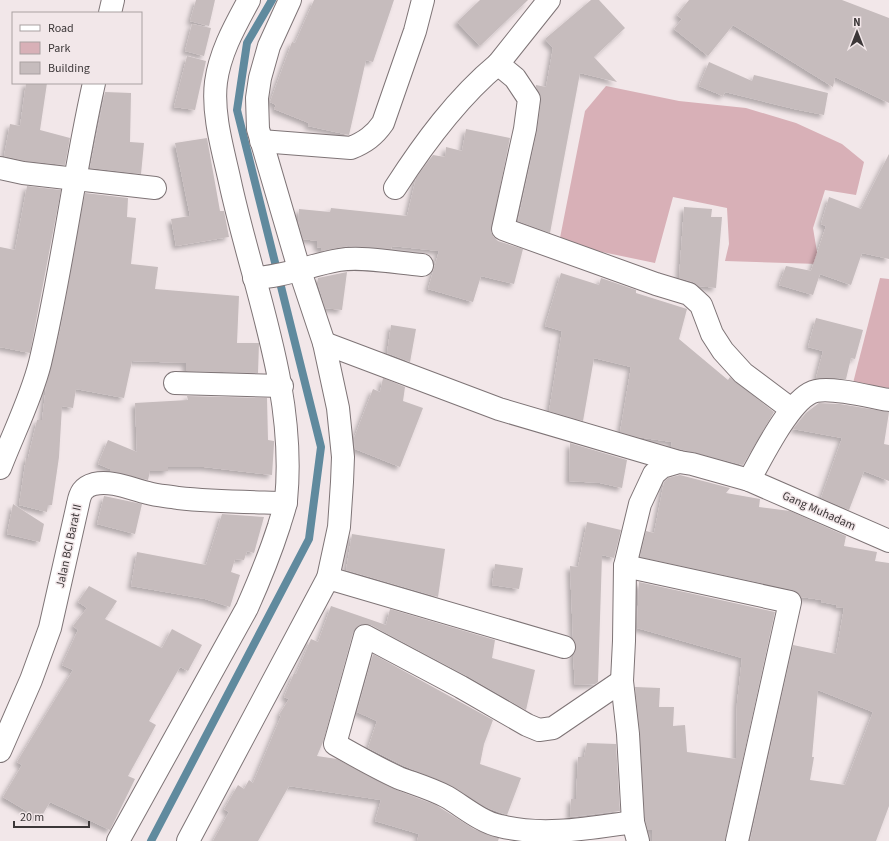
<svg xmlns="http://www.w3.org/2000/svg" width="889" height="841" font-family="'Source Sans 3',sans-serif">
<style>
.green{fill:#d8b0b7}
.lines{fill:none;stroke-linecap:round;stroke-linejoin:round}
.stream{stroke:#608a9e;stroke-width:8}
.building{fill:#c6bcbd;fill-rule:evenodd;filter:url(#shadow)}
.minor-casing{stroke:#7e7476;stroke-width:24}
.minor{stroke:#fff;stroke-width:22}
.labels{text-anchor:middle;dominant-baseline:central;stroke-width:3;stroke-linejoin:round;paint-order:stroke}
.street-label{font-size:12px;fill:#3c3738;stroke:#f2e7e9}
</style>
<defs>
<filter id="shadow"><feDropShadow dx="-3.5" dy="3.5" stdDeviation="2" flood-color="#0004"/></filter>
</defs>
<rect width="100%" height="100%" fill="#f2e7e9"/>
<g class="green">
<path d="M606,86L679,101L746,108L796,123L842,144L864,162L856,195L825,190L813,228L819,264L725,261L729,244L727,208L673,197L655,263L559,243L585,111Z"/>
<path d="M880,278L889,279V388L853,383Z"/>
</g>
<g class="lines">
<path class="stream" d="M151,841L309,539L321,447L237,110L247,43L272,0"/>
</g>
<g class="building">
<path d="M196,0H215L209,26L190,21Z"/>
<path d="M314,0H394L373,62L366,60L349,135L308,126L309,123L274,109L276,105L270,102L292,42L295,43Z"/>
<path d="M480,0H528L480,46L457,22Z"/>
<path d="M591,0H599L625,28L594,57L617,82L580,73L550,233L518,221L537,131L541,101L536,87V85L546,87L553,48L545,39Z"/>
<path d="M689,0H842L889,18V103L835,77L833,87L733,25L708,56L674,29L682,19L677,15Z"/>
<path d="M192,24L211,28L204,56L185,51Z"/>
<path d="M187,56L206,61L195,110L174,107Z"/>
<path d="M709,62L752,81L754,75L828,93L824,115L794,109L725,92L723,96L699,86Z"/>
<path d="M26,83H47L40,130L70,138L65,165L25,161L4,156L10,124L20,126Z"/>
<path d="M105,92L131,93L130,142L144,143L141,174L90,168Z"/>
<path d="M466,129L510,138L491,232L494,237L498,241L523,249L514,284L481,276L473,302L428,289L439,251L392,246L391,249L348,246L321,251V248L317,247V241L303,239L298,221L299,209L330,212L331,208L407,216L416,178L433,155L445,157L446,147L462,151Z"/>
<path d="M207,138L220,211H224L229,237L176,246L171,219L190,216L175,143Z"/>
<path d="M889,154V259L862,253L851,285L820,274L813,295L779,285L786,266L812,271H811L826,226L821,224L829,197L861,209Z"/>
<path d="M27,186L61,190L30,353L0,347V247L15,250Z"/>
<path d="M85,193L128,198L127,217L136,218L131,264L158,267L155,289L239,296L237,343H259L258,373L186,371V363L132,361L124,398L76,389L73,408L62,406L59,457L52,505H48L47,512L19,505L26,458H28L37,420H42L46,386L60,331Z"/>
<path d="M684,207L712,209L711,217H722L716,288L699,286L693,282L679,278Z"/>
<path d="M347,272L342,310L325,308L318,284V278Z"/>
<path d="M561,273L599,285L601,278L636,290V293L687,309L679,339L728,380L730,377L774,412L743,465L671,447L672,442L637,437L620,432L631,367L594,358L583,421L549,411L562,331L545,326Z"/>
<path d="M816,318L863,330L855,359L851,358L846,379L816,378L823,351L808,347Z"/>
<path d="M391,325L416,329L410,362L387,353Z"/>
<path d="M383,378L405,387L403,401L423,408L400,467L355,449L354,438L373,389L380,392Z"/>
<path d="M187,396L267,398L268,440L274,441V444L272,475L204,467H168V471H150L148,480L110,471V469L98,464L108,440L137,452L135,403L188,400Z"/>
<path d="M819,403L840,404L889,412L884,444L889,445V481L864,471L849,510L821,498L842,438L793,429L806,413Z"/>
<path d="M570,443L627,460L622,488L600,483L569,481Z"/>
<path d="M680,475L730,488L726,493L760,499L759,507L790,511L846,536L844,546L877,552L875,561L889,563V806L876,841H750L793,645L836,654L844,608L836,607L837,605L821,602L822,600L801,597L793,590L640,557L646,531L654,533L664,482L668,478ZM818,690L873,712L845,785L810,780L814,757H812Z"/>
<path d="M104,496L142,504L135,534L97,524Z"/>
<path d="M13,504L44,524L40,542L7,534Z"/>
<path d="M222,514L264,517L254,553L247,551L244,560L235,559L231,572L240,575L230,607L205,599L131,586L137,552L206,565Z"/>
<path d="M587,522L621,530L614,558L602,555L598,682L595,684L575,685L573,655L576,644L573,638L570,566L578,567Z"/>
<path d="M352,534L445,549L438,597L346,570Z"/>
<path d="M495,564L523,568L519,589L492,585Z"/>
<path d="M639,582L775,612L725,841H652V830H648L645,820L640,733L635,687L660,688L659,707H674L673,726L685,725L687,752L736,759L737,703L742,658L637,628Z"/>
<path d="M89,586L117,601L105,619L162,648L172,629L202,645L188,671L180,667L149,721L156,725L128,776L135,779L110,830L50,802L40,819L3,797L22,765L17,762L73,670L62,665L78,630L73,626L87,608L78,602Z"/>
<path d="M331,606L386,625L390,609L495,640L492,658L535,670L526,710L467,676L371,625L363,624L357,627L353,633L323,742L317,756L337,759L394,789L436,805L474,829L499,838L498,841H417L419,834L375,821L381,800L289,786L258,841H213L229,812L224,809L238,785L244,789L249,780L253,783L281,716L279,715L289,699L284,697L294,673L296,674L311,639L318,642Z"/>
<path d="M373,654L493,720L484,744L480,764L521,778L507,815L485,807L446,783L404,766L368,748L377,721L357,712Z"/>
<path d="M587,743L616,744L620,811L570,817L571,799H576L578,757H584Z"/>
</g>
<g class="lines">
<defs>
<g id="minor">
<path d="M290,0L269,46L260,78L257,98L258,129L297,262L324,343L338,408L343,457L342,482L339,527L328,578"/>
<path d="M549,0L498,64L515,78L529,99L525,129L503,229L656,284L689,294L701,305L712,334L723,351L743,373L791,409"/>
<path d="M110,13L113,0"/>
<path d="M261,141L351,148C365,142 374,136 383,123L415,31L423,0"/>
<path d="M0,168L23,173L155,188"/>
<path d="M395,188C424,143 457,98 498,64"/>
<path d="M254,278C284,277 310,265 339,260C362,256 398,263 422,265"/>
<path d="M324,343L499,409L679,462"/>
<path d="M175,383L282,386"/>
<path d="M0,468C13,434 31,399 40,363C62,271 73,176 94,83"/>
<path d="M749,480C762,458 791,396 816,391C834,387 870,397 889,400"/>
<path d="M625,566L790,602L737,841"/>
<path d="M622,681L553,728L539,730L527,725L461,687L365,636L335,744C356,756 377,768 399,778C415,784 432,789 447,797C464,807 481,822 500,826C543,837 590,828 633,822"/>
<path d="M0,751L31,680L50,628L78,504C80,493 83,487 94,484C112,480 131,489 148,493C158,496 168,496 178,498C214,502 250,502 286,503"/>
<path d="M118,841L247,608C259,581 270,554 279,526C281,518 285,509 286,501C297,391 253,288 230,182C223,150 212,114 216,82C220,52 235,26 249,0"/>
<path d="M188,841L328,578L564,647"/>
<path d="M638,841L633,822L628,734L622,681L624,641L625,566L640,504L654,474L662,467L679,462L692,464L749,480L889,541"/>
</g>
</defs>
<use href="#minor" class="minor-casing"/>
<use href="#minor" class="minor"/>
</g>
<g class="labels">
<g class="street-label">
<text transform="translate(819 511) rotate(24)">Gang Muhadam</text>
<text transform="translate(69 546) rotate(-78)">Jalan BCI Barat II</text>
</g>
</g>
<rect x="12" y="12" width="130" height="72" fill="#f2e7e9" stroke="#a9a1a2"/>
<rect x="20" y="25" width="20" height="6" fill="#ffffff" stroke="#a9a1a2"/>
<text x="48" y="32" font-size="12" fill="#3c3738">Road</text>
<rect x="20" y="42" width="20" height="12" fill="#d8b0b7" stroke="#a9a1a2"/>
<text x="48" y="52" font-size="12" fill="#3c3738">Park</text>
<rect x="20" y="62" width="20" height="12" fill="#c6bcbd" stroke="#a9a1a2"/>
<text x="48" y="72" font-size="12" fill="#3c3738">Building</text>
<g transform="translate(857 32)" stroke="#f2e7e9" stroke-width="3" paint-order="stroke">
<path d="M0-3L7 15L0 10L-7 15Z" fill="#3c3738"/>
<text y="-6" font-size="11" font-weight="bold" text-anchor="middle" fill="#3c3738">N</text>
</g>
<path d="M14 821v6h75v-6" fill="none" stroke="#3c3738" stroke-width="2"/>
<text x="20" y="821" font-size="12" fill="#3c3738" stroke="#f2e7e9" stroke-width="3" paint-order="stroke">20 m</text>
</svg>
